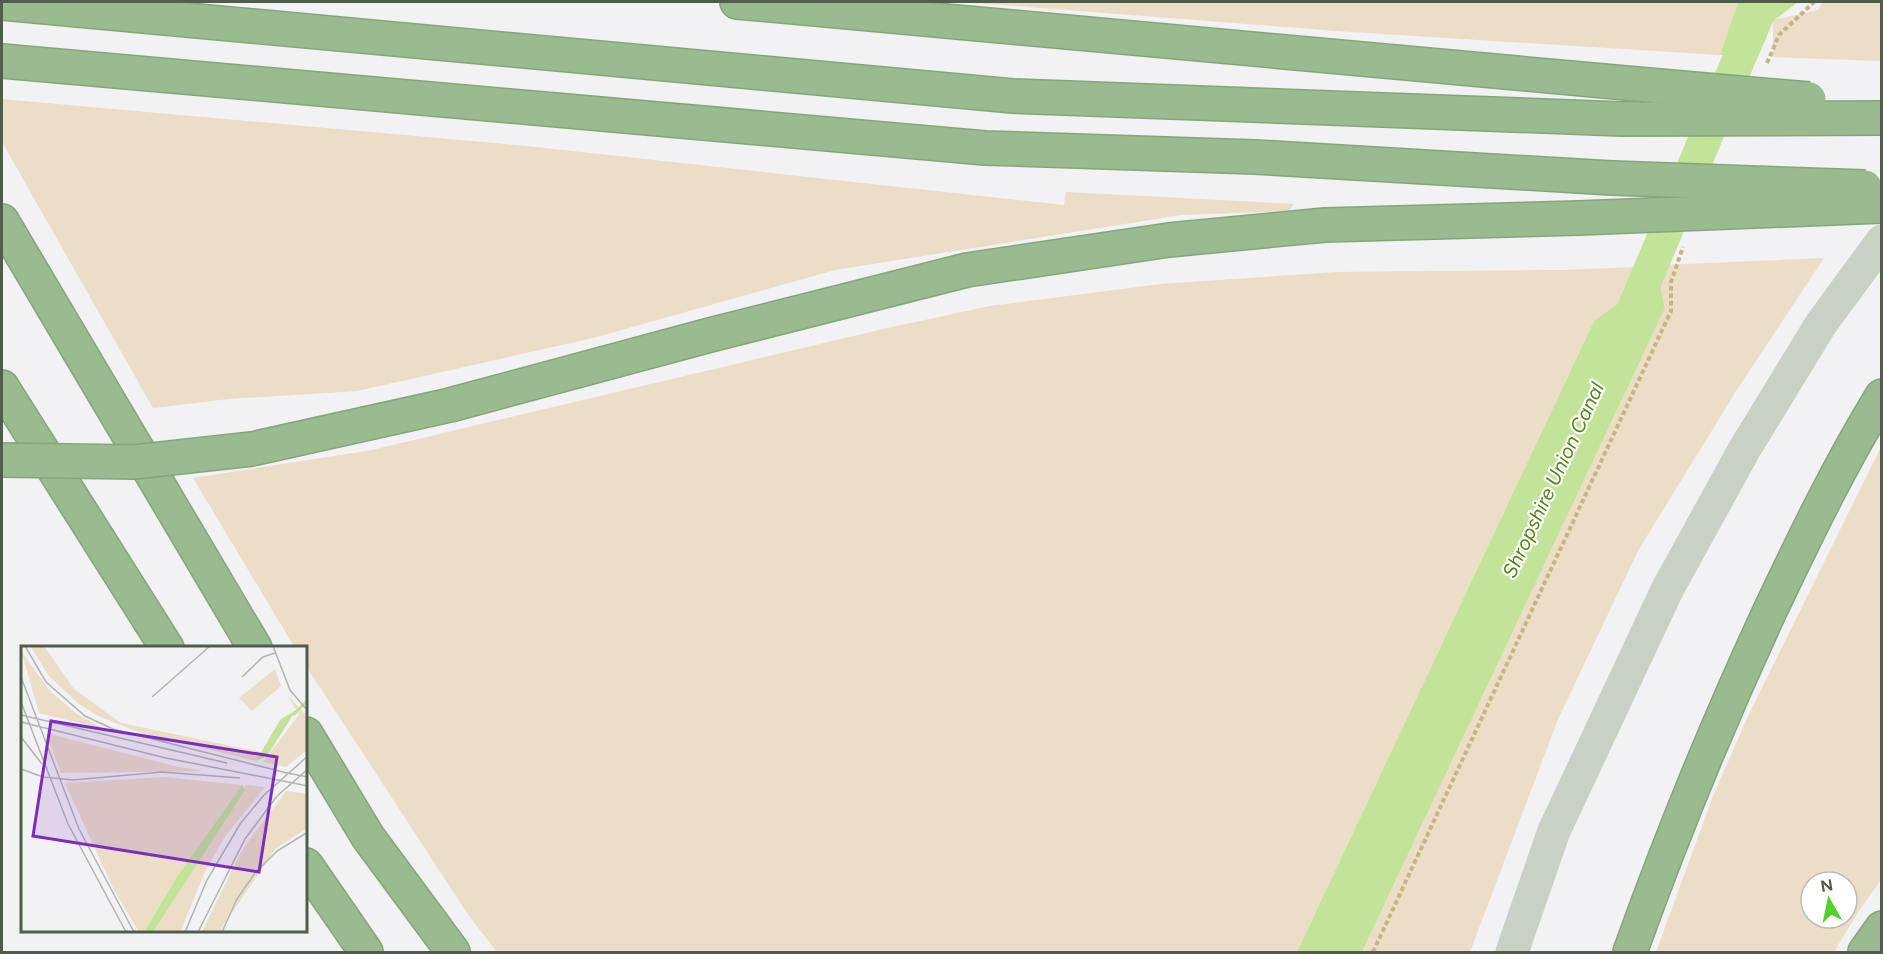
<svg xmlns="http://www.w3.org/2000/svg" width="1883" height="954" font-family="Figtree,sans-serif">
<style>
.green{fill:#ebddc6;fill-rule:evenodd}
.water{fill:#c2e398}
.pier{fill:#f2f1f3}
.lines{fill:none;stroke-linecap:round;stroke-linejoin:round}
.canal{stroke:#c2e398;stroke-width:33}
.motorway-casing{stroke:#85a67a;stroke-width:36}
.path{stroke:#c6b481;stroke-width:4;stroke-dasharray:4.5 3;stroke-linecap:butt}
.tertiary{stroke:#c8d1c4;stroke-width:33}
.motorway{stroke:#9aba8f;stroke-width:33}
.motorway-bridge-casing{stroke:#85a67a;stroke-width:36;stroke-linecap:butt}
.motorway-bridge{stroke:#9aba8f;stroke-width:33}
.labels{text-anchor:middle;dominant-baseline:central;stroke-width:4.5;stroke-linejoin:round;paint-order:stroke}
.water-label{font-size:20px;font-style:italic;fill:#54821b;stroke:#fff}
.inset-river{fill:none;stroke:#c2e398;stroke-width:3}
.inset-road{fill:none;stroke:#b1b6b0;stroke-width:1.5}
.view{fill:#7b2cbf;fill-opacity:0.15;stroke:#7b2cbf;stroke-width:3}
.inset-edge{fill:none;stroke:#505d4b;stroke-width:3}
</style>
<rect width="100%" height="100%" fill="#f2f1f3"/>
<g class="green">
<path d="M963,2H1738L1720,55L1336,31Z"/>
<path d="M1823,2H1881V61L1773,57V20L1818,10Z"/>
<path d="M2,99L526,146L1064,205L1066,192L1294,204L1289,211L1181,215L835,270L593,338L357,391L228,399L153,408L2,142Z"/>
<path d="M1824,258L1738,388L1639,549L1558,719L1470,952H1362L1665,308L1660,284L1665,265Z"/>
<path d="M1636,267L1620,302L1594,321L1297,952H497L469,916L306,666V648H295L193,478L372,450L883,329L990,306L1160,284L1337,272L1564,270Z"/>
<path d="M1881,447V880L1858,912L1834,952H1656L1713,796L1749,714ZM1811,882H1847V918H1811Z"/>
</g>
<g class="water">
<path d="M1738,2H1798L1773,21L1758,57L1720,55Z"/>
<path d="M1652,264L1665,265L1660,284L1665,308L1362,952H1297L1594,321L1620,302L1636,267Z"/>
</g>
<path class="pier" d="M1720,55L1762,56L1758,60L1719,58Z"/>
<g class="lines">
<path class="canal" d="M1635,305L1763,2"/>
<defs>
<g id="motorway">
<path d="M737,2L1637,84"/>
<path d="M2,3L1013,96L1622,119"/>
<path d="M2,61L985,148L1255,157L1612,178"/>
<path d="M2,221L255,648"/>
<path d="M2,387L167,648"/>
<path d="M252,449L450,405L710,335L967,270L1169,240L1325,225L1579,218"/>
<path d="M306,734L368,837L453,952"/>
<path d="M306,865L366,952"/>
<path d="M1630,952C1671,838 1717,725 1768,615C1803,541 1839,466 1882,396"/>
<path d="M1865,952L1882,928"/>
</g>
</defs>
<use href="#motorway" class="motorway-casing"/>
<g class="path">
<path d="M1767,63L1779,35L1814,2"/>
<path d="M1373,952L1671,311V282L1683,247"/>
</g>
<path class="tertiary" d="M1512,952L1554,831L1667,590L1744,450L1821,324L1882,241"/>
<use href="#motorway" class="motorway"/>
<defs>
<g id="motorway-bridge">
<path d="M1637,84L1809,99"/>
<path d="M1622,119L1882,118"/>
<path d="M1612,178L1865,187"/>
<path d="M1579,218L1882,206"/>
<path d="M2,460L134,462L252,449"/>
</g>
</defs>
<use href="#motorway-bridge" class="motorway-bridge-casing"/>
<use href="#motorway-bridge" class="motorway-bridge"/>
</g>
<g class="labels">
<g class="water-label">
<text transform="translate(1553 480) rotate(-65)">Shropshire Union Canal</text>
</g>
</g>
<g transform="translate(21 646)">
<rect width="286" height="286" fill="#f2f1f3"/>
<path d="M9,0H23L53,43L100,77L240,106L235,115L120,87L77,70L58,58L28,30ZM1,7L30,46L56,68L83,83L18,67ZM254,23L260,40L231,65L218,52ZM267,50L286,70V104L265,121L242,116L278,69ZM25,87L153,120L182,125L40,127ZM143,131L221,139L157,229L123,286H118L93,244L44,137ZM225,139L244,141L203,192L184,226L159,286H132ZM265,145L286,148V182L254,203L198,286H181L221,204Z" fill="#ebddc6"/>
<path d="M275,64L246,110L235,115L259,74ZM221,139L224,144L132,286H123L157,229Z" fill="#c2e398"/>
<path class="inset-river" d="M272,69L287,54"/>
<path class="inset-road" d="M4,0L25,36L64,70L92,83L270,128M252,0L269,44L287,65M0,31L58,183L113,286M221,31L242,11L254,7M131,51L189,0M0,56L47,178L105,286M0,69L206,117M0,76L145,112L287,140M0,91L21,118M0,123L22,131L52,134L141,126L219,132M266,127L287,131M164,286L186,234L219,178L243,149L287,110M177,286L224,193L256,150L287,123M201,286L216,253L234,227L256,205L287,186"/>
<path class="view" d="M30,75L256,111L238,226L12,190Z"/>
<rect width="286" height="286" class="inset-edge"/>
</g>
<rect width="1883" height="954" fill="none" stroke="#505d4b" stroke-width="6"/>
<g transform="translate(1829 900) rotate(351)"><circle r="28" fill="#ffffff" stroke="#b9beb7" stroke-width="1.5"/>
<path d="M0-4.5L10 22L0 15L-10 22Z" fill="#4fd12e"/>
<text y="-9" font-size="16" font-weight="bold" text-anchor="middle" fill="#505d4b">N</text>
</g>
</svg>
